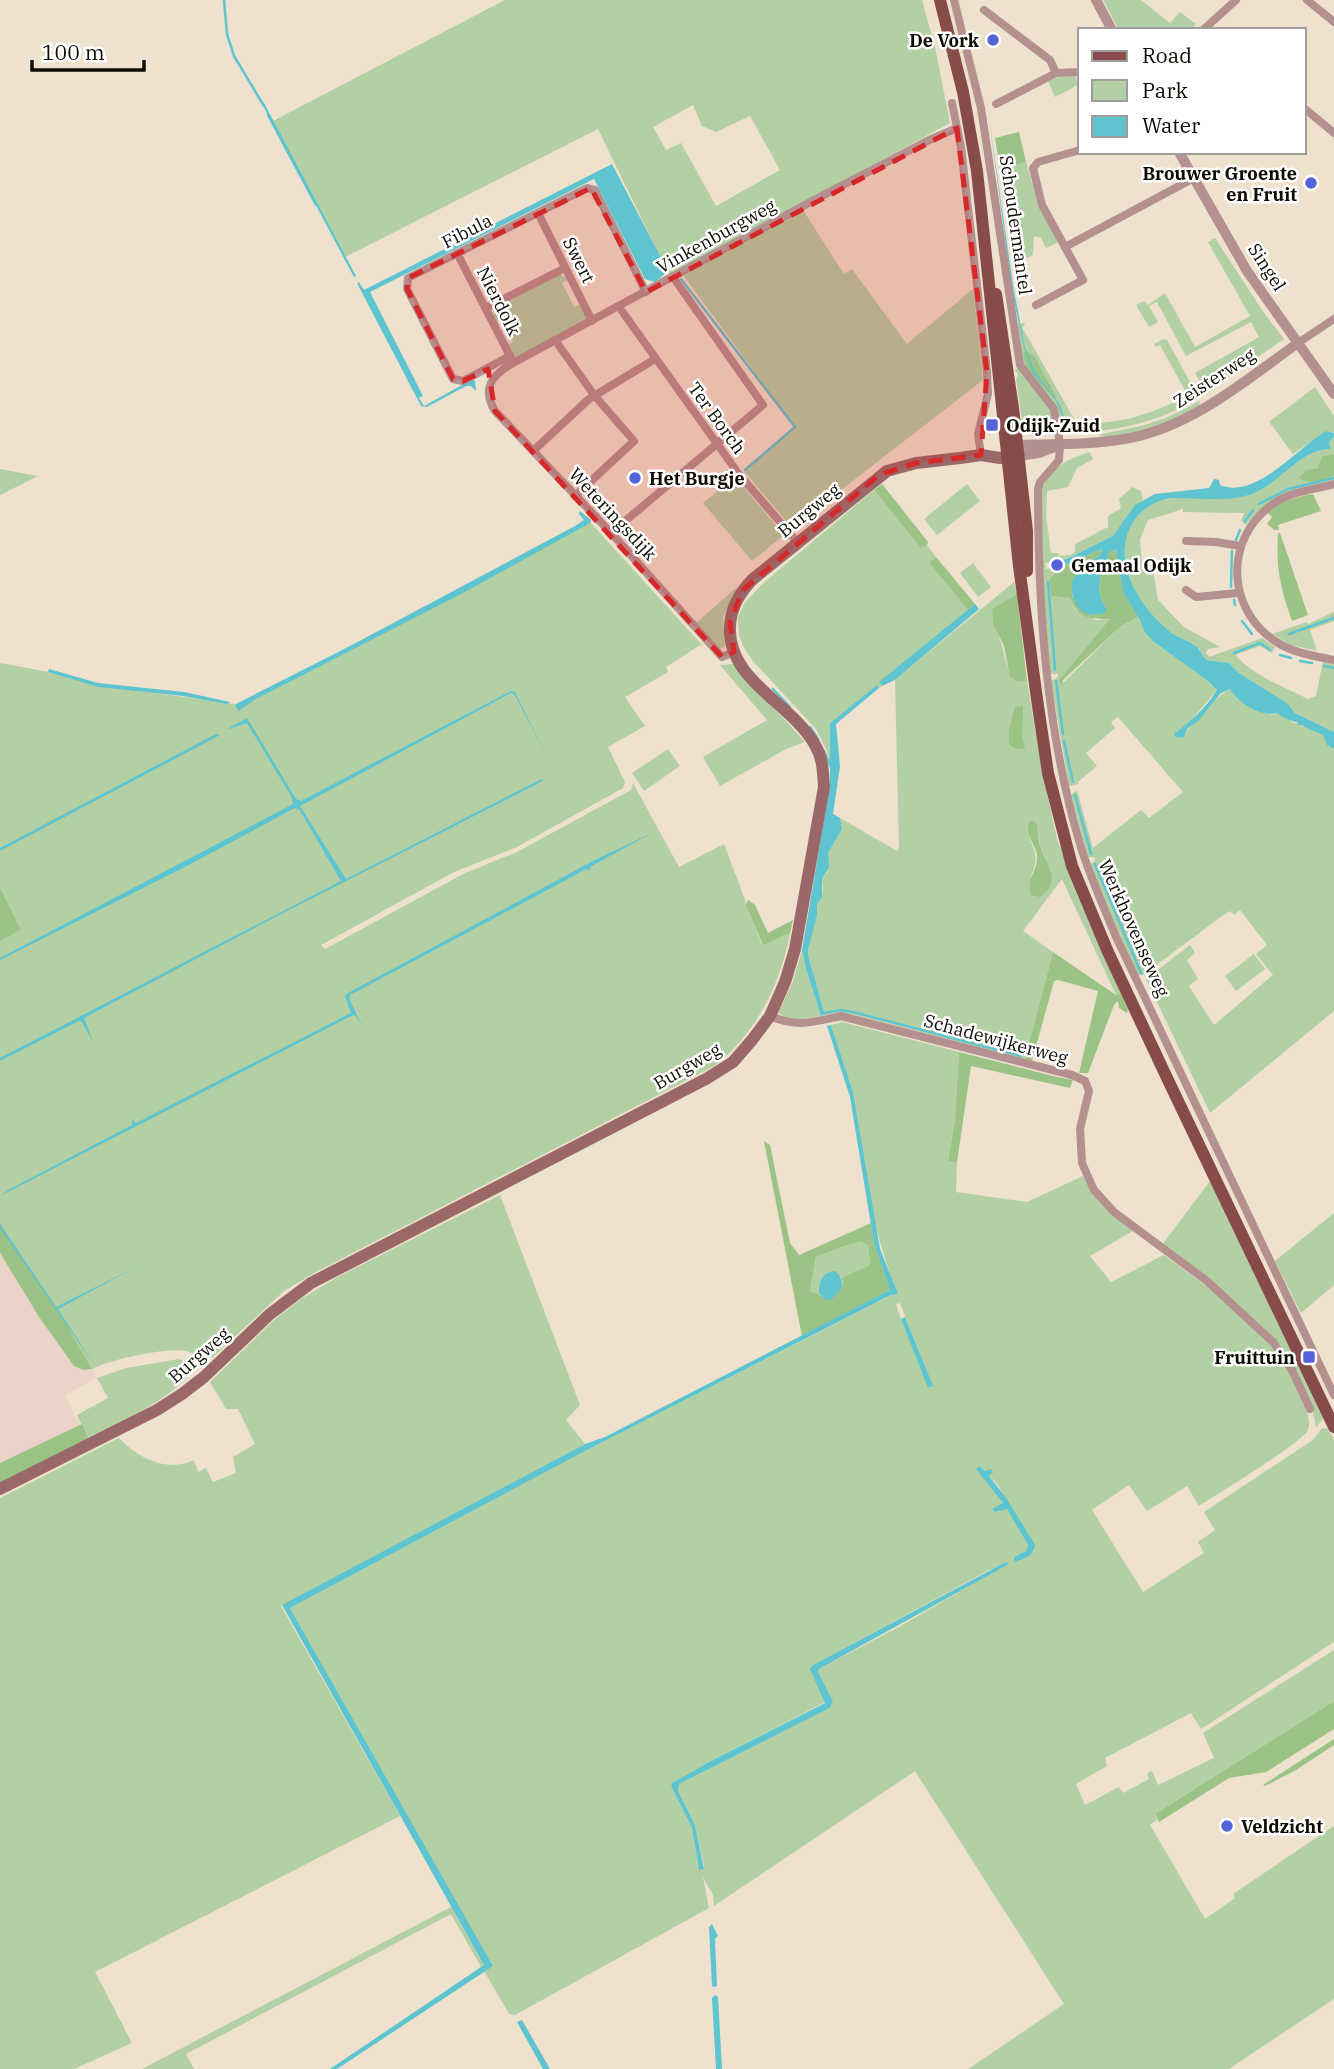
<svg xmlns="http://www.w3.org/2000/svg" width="1334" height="2069" font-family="'IBM Plex Serif',serif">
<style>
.commercial{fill:#ebd3c9}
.green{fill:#b2d0a3;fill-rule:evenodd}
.forest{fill:#9bc385;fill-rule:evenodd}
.water{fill:#5ec4cf}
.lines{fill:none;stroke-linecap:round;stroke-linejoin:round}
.stream{stroke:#5ec4cf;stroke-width:2.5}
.minor{stroke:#b4908f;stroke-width:8}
.tertiary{stroke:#b4908f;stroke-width:10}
.secondary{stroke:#9a6868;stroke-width:12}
.primary{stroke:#874b4c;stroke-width:12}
.marked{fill:#d62828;fill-opacity:0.2;stroke:#d62828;stroke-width:5;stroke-dasharray:14 9;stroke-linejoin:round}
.poi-dot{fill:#5563da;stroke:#fff;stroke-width:2.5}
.labels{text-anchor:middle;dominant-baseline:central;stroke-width:5;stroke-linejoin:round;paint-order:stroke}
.poi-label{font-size:18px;font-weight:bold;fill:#0f0b05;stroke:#fff;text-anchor:start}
.street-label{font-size:18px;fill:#0f0b05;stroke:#fff}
</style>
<rect width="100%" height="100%" fill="#eee1ce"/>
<path class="commercial" d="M0,1253L39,1317L77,1368L82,1370L92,1369L97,1378L65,1395L85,1436L0,1482Z"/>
<g class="green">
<path d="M505,0H922L935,47L950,123L669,275L598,129L345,257L271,122ZM693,105L702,126L716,132L750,116L780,170L716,206L681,143L666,150L653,127Z"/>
<path d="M1103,0H1141L1170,23L1180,12L1196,24L1190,30H1119Z"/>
<path d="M1075,76L1078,85L1055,97L1048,81L1059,77Z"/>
<path d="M1026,162L1039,207L1058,242L1046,248L1041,238L1034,236L1033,255L1014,265L1007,219L1013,211L1009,206L1005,205L1000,169Z"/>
<path d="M803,210L844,274L852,269L907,344L973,289L983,380L792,528L744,471L796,428L683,275Z"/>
<path d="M1215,238L1262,310L1284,339L1206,393L1195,373L1259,337L1251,322L1186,356L1157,302L1149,306L1158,322L1149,327L1136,305L1144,301L1148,305L1165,293L1195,347L1250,316L1208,242Z"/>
<path d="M559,274L568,279L562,283L574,307L581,304L588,320L518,358L515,357L507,345L513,342L502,320L495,322L493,310Z"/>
<path d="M1024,323L1025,325L1022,327L1077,424C1126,423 1144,416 1188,396L1160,345L1156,347L1154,344L1163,339L1167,340L1199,398C1157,423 1109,434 1061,432L1051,399L1023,364L1014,324Z"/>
<path d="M1018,368L1051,411L1054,429H1051L1050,422L1030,423L1029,427L1023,428L1016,379L1018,375L1015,370Z"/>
<path d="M1315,387L1334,416V433L1326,431L1293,454L1269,422Z"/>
<path d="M1200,401L1199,407C1168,422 1128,441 1097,435L1141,426L1166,418Z"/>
<path d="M1334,437V455L1331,454L1304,481L1326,480L1334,476V481C1298,490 1270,493 1246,525L1241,521L1244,513L1183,512V509L1148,520L1140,539L1142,565H1152L1158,600L1184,627L1220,647L1208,649L1206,653L1209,657L1262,638L1275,647L1272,653L1260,646L1235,655C1254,676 1284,687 1308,699L1316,696L1323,661L1334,663V732L1295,713L1287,703L1239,673L1229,663L1206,660C1203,656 1201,650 1197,647C1192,641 1181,640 1174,635C1145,613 1116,573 1127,535C1132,519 1144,506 1159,501C1186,492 1216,501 1244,496C1278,490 1296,450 1331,449L1329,442Z"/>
<path d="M1090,452L1093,459L1077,468L1068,487L1047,491L1046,516L1051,553H1058L1059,556L1071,555L1075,551V544L1108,527V516L1121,508L1119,499L1132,487L1141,491L1143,500C1130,509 1126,523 1116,534C1103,547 1063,561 1045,563L1046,569L1062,566L1057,573L1052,596L1070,598L1075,609L1096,620L1111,619L1059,680L1062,684L1121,626L1138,617L1154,642L1208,681L1217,690L1187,725L1176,732L1177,738C1196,727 1215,695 1230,689C1237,704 1257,709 1272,715L1277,713L1294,723L1304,724V727L1323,735L1328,746L1334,749V1011L1210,1113L1146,979L1190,945L1195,953L1187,960L1198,979L1189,986L1214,1025L1273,975L1256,954L1267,945L1240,910L1234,915L1230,911L1222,916L1143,975H1137L1104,902L1091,864L1095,860L1094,857H1088L1071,795L1077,790L1093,848L1141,810L1149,818L1183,792L1118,717L1111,722L1115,728L1086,753L1097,766L1078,782L1079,784L1069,786L1051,681L1058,677V674H1051L1050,671C1043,610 1041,549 1042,487C1053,465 1069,459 1090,452Z"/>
<path d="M0,469L38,476L0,495Z"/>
<path d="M735,477L784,535L752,561L703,503Z"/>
<path d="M967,484L980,501L937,535L924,519Z"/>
<path d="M874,490L921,547L927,545L936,557L929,563L968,610L880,682L882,686L879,688L877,685L830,723L831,767L827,751L816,729L752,660L743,646L739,635L738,617L744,604L761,585Z"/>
<path d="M589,521L703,646L700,645L666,667L668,672L625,697L645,726L608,747L625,782L623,788L517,847L454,872L321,945L325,949L465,873L517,852L631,790L633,783L679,867L724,844L762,945L790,933C780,985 758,1030 716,1065L316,1272L284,1291L213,1357L200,1359C196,1356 191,1352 186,1351C168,1347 108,1360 92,1369L57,1308L0,1223V941L21,930L0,887V663L49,672L104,686L242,705Z"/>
<path d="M973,563L991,587L978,597L960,573Z"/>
<path d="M1014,582L1017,594L994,626C1005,644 1004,670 1017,682L1027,681L1043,775L1057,839L1121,994L1116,995L1062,879L1023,931L1053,952L1025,1059L851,1014L841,1012L825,1015L808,955V949L816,904L823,891L822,879L827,872L828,853L842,829L840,818L897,851L899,848L895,680ZM1037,824L1040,846L1045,858L1030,878C1042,853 1032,852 1027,829Z"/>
<path d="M738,586L723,617L725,647L720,649L695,624Z"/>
<path d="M1334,612V621L1310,630L1317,651L1291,645L1272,634L1307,622L1308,624Z"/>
<path d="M734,664L805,742L786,749L720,786L703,757L767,720L720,665Z"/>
<path d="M668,749L680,766L644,791L632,773Z"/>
<path d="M802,950L806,969L821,1016C806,1019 791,1022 778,1013L792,984Z"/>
<path d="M1254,954L1265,969L1236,991L1225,976Z"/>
<path d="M842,1022L959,1052L955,1119L948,1160L957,1162L956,1192L1027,1202L1083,1176L1098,1201L1133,1231L1090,1256L1111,1282L1164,1255C1202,1283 1253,1318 1280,1356C1289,1369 1295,1385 1301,1399C1305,1408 1312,1420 1308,1430C1303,1442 1216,1495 1199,1506L1187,1486L1147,1511L1129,1485L1092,1510L1143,1592L1204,1553L1198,1542L1215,1530L1204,1512L1313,1440L1322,1428L1328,1429L1334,1440V1642L1201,1729L1191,1713L1105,1758L1107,1766L1076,1784L1085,1805L1119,1787L1123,1793L1149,1779L1147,1773L1152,1771L1158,1785L1214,1758L1203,1733L1334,1650V1701L1155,1814L1157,1820L1150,1825L1205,1919L1235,1898L1233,1894L1334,1826V1999L1229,2069H968L1064,2004L915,1771L714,1906L713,1895L703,1877L709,1908L515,2015L509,2014L484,1971L492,1965L290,1608L589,1449L892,1295L889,1271L876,1228L853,1092L831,1025ZM900,1303L932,1386L929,1388L899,1314L896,1304ZM980,1466L999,1486L1034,1552L1014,1557L1026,1551L1028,1545L1007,1508L994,1512L992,1510L1003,1504ZM1009,1563L897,1628L819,1669L818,1672L833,1701L830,1708L679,1784L678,1791L695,1825L704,1865V1869L699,1870L692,1828L671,1786L672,1783L709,1762L825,1702L813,1665L989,1570Z"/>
<path d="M1210,1181L1322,1416L1323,1419L1316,1427L1312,1407L1280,1345L1162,1245Z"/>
<path d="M500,1195L580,1405L566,1420L585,1444L281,1606L400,1816L95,1972L132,2043L74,2069H0V1498L119,1438C138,1458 167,1473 194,1460L198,1472L206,1468L213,1482L236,1473L233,1457L255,1444L238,1409H226L210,1382L275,1319L301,1299L336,1278Z"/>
<path d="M1334,1213V1285L1301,1313L1275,1261Z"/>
<path d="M861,1242L868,1245L870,1265L841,1278L840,1275L820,1295L810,1291L816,1257C831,1252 846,1244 861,1242Z"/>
<path d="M179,1359C223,1377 102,1431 88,1438L77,1415L108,1398L97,1378L126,1368Z"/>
<path d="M451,1907L484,1965L481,1967L451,1914L186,2054L194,2069H142Z"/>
</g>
<g class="forest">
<path d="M1019,132L1026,162L1000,169L995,138Z"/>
<path d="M1026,351L1034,356L1057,398H1054C1042,385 1025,372 1023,353Z"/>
<path d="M1331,454L1334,455V476C1323,481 1310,485 1299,478L1306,470L1318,468L1322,457Z"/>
<path d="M882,484L928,542L927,545L921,548L874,490Z"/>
<path d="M1313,494L1321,511L1278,525L1279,530H1274L1267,524L1272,517L1267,512C1281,501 1296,497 1313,494Z"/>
<path d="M1278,533H1280L1308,615L1292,621C1280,587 1276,569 1278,533Z"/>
<path d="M1102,549L1101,554L1086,565L1072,595L1079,607L1088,614L1094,615L1107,609C1092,589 1102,572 1110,551L1113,549L1117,552L1123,592L1138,617L1121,626L1063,680L1062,686L1059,680L1110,619C1090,619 1079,619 1070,598L1051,596L1050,579L1062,566Z"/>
<path d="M936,557L975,604L968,610L929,563Z"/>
<path d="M1017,594L1027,681L1017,682L1010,676L1004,646L994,626L992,609Z"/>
<path d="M1023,706L1022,737L1025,748L1017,749L1009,745V730L1015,707Z"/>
<path d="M1032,821L1037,824C1038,831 1038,839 1040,846C1046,865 1063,881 1040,897L1031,895C1025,879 1039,870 1037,855C1035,842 1024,836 1029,822Z"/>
<path d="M0,887L21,930L0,941Z"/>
<path d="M748,900L755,905L768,933L793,920L790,933L763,945L746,905Z"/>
<path d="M1053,952L1116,995L1121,994L1128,1010L1127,1013L1119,1008L1118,1001L1114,1005L1088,1073H1079L1098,991L1058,980L1054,981L1032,1061L1025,1059Z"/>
<path d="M959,1052L1057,1077L1073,1080L1070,1088L971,1066L957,1162L948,1161L955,1119Z"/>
<path d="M764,1141L770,1145L790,1243L799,1255L871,1223L874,1243L890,1290L802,1336ZM861,1242L868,1245L870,1265L841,1278L843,1283C838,1292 836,1300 824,1299L820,1295L810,1291L816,1257C831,1252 846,1244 861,1242Z"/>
<path d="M0,1223L57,1308L92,1369L83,1370L74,1366L39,1317L0,1253Z"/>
<path d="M82,1424L88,1438L0,1483V1463Z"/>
<path d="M1334,1701V1729L1266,1772L1229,1778L1159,1822L1155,1814Z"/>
<path d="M1334,1739V1745L1296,1770L1265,1786L1263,1785Z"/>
</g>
<g class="water">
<path d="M264,103L356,276L354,277L262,104Z"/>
<path d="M989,118L1013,285L1025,348L1035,372L1060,405L1067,427L1056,401L1033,373L1024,348L1012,291Z"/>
<path d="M612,164L668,271L655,282L645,279L594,179L370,292L423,396L419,398L424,406L473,379L475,381L476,391L471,386H466L427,407L421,406L357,283L359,282L364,290Z"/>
<path d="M1326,431L1334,433V437L1329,442L1331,449C1300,449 1280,484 1252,494C1227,503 1196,497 1170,498C1151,502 1137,512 1129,530C1113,569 1144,612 1173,634C1180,639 1191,641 1197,647C1200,650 1203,656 1206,660L1229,663L1239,673L1287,703L1295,713L1334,732V749L1327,745L1323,735L1304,727V725H1299L1297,724L1299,723L1286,719L1277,713C1263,718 1236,702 1230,689L1221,693L1199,720L1187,729L1184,737L1177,738L1174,734C1190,722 1207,707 1217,690L1208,681L1154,642L1144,631L1141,622L1123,592L1116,550L1110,551C1102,572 1092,589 1107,609L1105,613C1099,614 1093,616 1088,614C1074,610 1067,587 1075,576C1081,567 1092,561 1101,554L1102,549L1062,566L1056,562L1071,557L1113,536L1135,505L1155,494L1209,488L1214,479L1219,480L1220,485C1256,500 1297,448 1326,431Z"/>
<path d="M580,511L591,520L590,523L463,593L254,700L239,711L235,706L236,704L352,645L575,526L584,520L579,514Z"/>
<path d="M975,604L979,609L895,680L882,686L879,682Z"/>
<path d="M49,669L98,683L184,692L230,702L227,704L183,696L99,687L48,672Z"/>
<path d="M877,685L879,688L836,724L840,766L833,814L840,818L842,829L828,853L829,867L822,879V897L817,904V915L808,949V955L825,1015L821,1016L806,969L802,950L830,785V723Z"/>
<path d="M511,691L515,692L548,759L515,695L511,693L300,806L346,879L542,779L543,781L283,913L84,1018L93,1042L82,1022L79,1021L0,1061V1058L341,881L299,809L295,808L183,868L0,960V958L293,804L291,796L247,723L226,730L247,718L296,799L301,801Z"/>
<path d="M216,734L220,735L0,851V848Z"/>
<path d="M654,832L590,867L589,871L586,869L568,879L350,995L349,998L363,1028L356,1016L353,1015L0,1196L10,1189L132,1125V1120L136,1123L351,1013L345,996L348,993L591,862Z"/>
<path d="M831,1025L853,1092L880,1249L898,1294L891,1295L589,1449L290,1608L493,1966L337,2069H330L484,1965L282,1605L585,1444L605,1437L890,1290L874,1243L850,1097L827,1026Z"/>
<path d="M0,1224L56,1307L136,1267L58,1309L94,1365L0,1228Z"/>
<path d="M835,1271C847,1281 842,1292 830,1300L824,1299L819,1293C819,1281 823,1272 835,1271Z"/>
<path d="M905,1317L933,1386L928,1388L901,1319Z"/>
<path d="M980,1466L985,1471L991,1469L992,1472L989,1476L1005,1496L1035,1545C1033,1557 1025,1558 1015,1562L1014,1560V1557L1026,1551L1028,1545L1007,1509L994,1512L992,1509L1003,1503L976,1469Z"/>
<path d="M1006,1562L1009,1564L819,1669L818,1672L833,1701L830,1708L679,1784L678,1791L695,1825L704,1869L699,1870L692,1828L671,1786L672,1783L709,1762L825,1703L810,1669L813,1665Z"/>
<path d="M712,1924L718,1936L715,1939L717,1986L714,1987L712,1986L709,1927Z"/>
<path d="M715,1995L718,1997L722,2069H716L712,1998Z"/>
<path d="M522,2020L550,2069H543L517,2022Z"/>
</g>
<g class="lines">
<g class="stream">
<path d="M224,0L227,34L234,56L264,106"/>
<path d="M268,115L316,205"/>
<path d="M681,279L795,427L745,470"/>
<path d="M1259,504L1288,489L1334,478"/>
<path d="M1245,521L1253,510"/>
<path d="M1236,540L1240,530"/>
<path d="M1048,582L1055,670"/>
<path d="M1231,587L1232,551"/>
<path d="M1234,600L1235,605"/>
<path d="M1242,621L1252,634"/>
<path d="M1289,634L1334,618"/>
<path d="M1234,653L1260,643L1270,650"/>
<path d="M1280,655L1291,658"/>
<path d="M1300,661L1312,663"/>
<path d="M1324,666L1334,668"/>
<path d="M1056,681L1063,734"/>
<path d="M773,689L790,707"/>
<path d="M810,727L818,739"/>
<path d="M1064,741L1073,782"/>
<path d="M824,751L831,767"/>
<path d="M1075,795L1091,854"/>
<path d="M1095,864L1141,973"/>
<path d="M825,1013L841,1010L857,1013L1021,1056"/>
</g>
<g class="minor">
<path d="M954,0L981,108L1020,365L1054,409L1058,431L1060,445L1059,460L1040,482L1038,489C1038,608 1046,730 1080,844C1090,877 1104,908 1117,939L1334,1395"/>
<path d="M1307,0L1334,22"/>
<path d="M984,10L1050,60L1056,73L1080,72"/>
<path d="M1203,30L1236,0"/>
<path d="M952,103L961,147L987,372L988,394L978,434L981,455"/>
<path d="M996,104L1056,73"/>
<path d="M1304,108L1334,133"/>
<path d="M1080,150L1038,162L1033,168L1042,205L1065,247L1194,178"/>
<path d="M538,213L592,321"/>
<path d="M457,253L512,360"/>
<path d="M1036,305L1083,280L1065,247"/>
<path d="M619,307L738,473L797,542"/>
<path d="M486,308L565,268"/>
<path d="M555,340L594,395L634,441L575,496"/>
<path d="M1298,343L1334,319"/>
<path d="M510,356L463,381L453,379L407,289L408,278L587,188L595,190L646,292"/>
<path d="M533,451L589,399L655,359"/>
<path d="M1334,484C1313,490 1291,491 1273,504C1223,539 1226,611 1278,643C1294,653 1315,656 1334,660"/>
<path d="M611,533L763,405L673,277"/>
<path d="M1186,541L1216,542L1240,546"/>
<path d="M1186,590L1196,597L1238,593"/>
<path d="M734,652L722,657L611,533L495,411C481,388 492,375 513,363L814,200L929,140L957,128"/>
<path d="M770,1016C798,1028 813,1022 841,1016L1072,1075L1085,1081L1089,1091L1080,1129L1082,1163L1094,1190L1114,1212L1207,1281L1273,1342L1292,1370L1310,1409"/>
</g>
<g class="tertiary">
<path d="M1096,0L1112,30"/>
<path d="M1179,152L1247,271L1334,394"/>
<path d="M1017,445C1055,444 1092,445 1130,438C1194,425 1246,380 1298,343"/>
<path d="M1018,456L1039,453L1054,447"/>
</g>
<path class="secondary" d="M0,1489L157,1410L182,1394L204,1377L270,1314L311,1283L706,1079L733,1062L752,1040L770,1016L785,982L795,949L824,787C823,772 823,758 815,745C792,703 727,681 730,626C731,607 740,592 753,579L887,471L916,463L960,458L981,455L1000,458L1018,456"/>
<g class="primary">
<path d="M940,0L963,92L977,171L1019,566L1037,699L1048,773L1072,866L1108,952L1168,1080L1334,1427"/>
<path d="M996,294L1013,408L1027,531V571"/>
</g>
</g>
<path class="marked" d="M957,128L987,372L981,455L916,463L879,475L743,590L730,622L734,652L722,657L495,411L488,369L463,381L453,379L407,289L408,278L591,188L646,292Z"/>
<g class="poi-dot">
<circle cx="993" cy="40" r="7"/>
<circle cx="1311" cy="183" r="7"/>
<rect x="985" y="418" width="14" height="14" rx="3.5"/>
<circle cx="635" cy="478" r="7"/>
<circle cx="1057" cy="565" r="7"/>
<rect x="1302" y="1350" width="14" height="14" rx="3.5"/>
<circle cx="1227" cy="1826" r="7"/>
</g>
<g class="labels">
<g class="poi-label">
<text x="979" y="40" text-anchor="end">De Vork</text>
<text x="1297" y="173" text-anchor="end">Brouwer Groente<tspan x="1297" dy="21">en Fruit</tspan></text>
<text x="1006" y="425">Odijk-Zuid</text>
<text x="649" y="478">Het Burgje</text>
<text x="1071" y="565">Gemaal Odijk</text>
<text x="1295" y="1357" text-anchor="end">Fruittuin</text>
<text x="1241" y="1826">Veldzicht</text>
</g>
<g class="street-label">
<text transform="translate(1016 225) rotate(82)">Schoudermantel</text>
<text transform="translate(467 231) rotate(-27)">Fibula</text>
<text transform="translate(716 236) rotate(-29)">Vinkenburgweg</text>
<text transform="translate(579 260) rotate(63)">Swert</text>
<text transform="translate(1267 267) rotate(57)">Singel</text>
<text transform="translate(499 301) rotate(63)">Nierdolk</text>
<text transform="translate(1214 378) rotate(-33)">Zeisterweg</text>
<text transform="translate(717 418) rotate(54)">Ter Borch</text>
<text transform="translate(809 510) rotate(-39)">Burgweg</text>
<text transform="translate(613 514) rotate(47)">Weteringsdijk</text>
<text transform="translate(1134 928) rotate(66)">Werkhovenseweg</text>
<text transform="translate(996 1039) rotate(15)">Schadewijkerweg</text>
<text transform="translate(687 1066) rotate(-30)">Burgweg</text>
<text transform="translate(199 1355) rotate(-41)">Burgweg</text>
</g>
</g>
<rect x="1078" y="28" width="228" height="126" fill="#ffffff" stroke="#9f9d9b" stroke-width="2"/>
<rect x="1092" y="51" width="35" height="10" fill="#874b4c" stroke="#9f9d9b" stroke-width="2"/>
<text x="1142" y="63" font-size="21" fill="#0f0b05">Road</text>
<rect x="1092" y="80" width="35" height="21" fill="#b2d0a3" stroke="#9f9d9b" stroke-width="2"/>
<text x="1142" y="98" font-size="21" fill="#0f0b05">Park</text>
<rect x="1092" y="116" width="35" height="21" fill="#5ec4cf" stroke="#9f9d9b" stroke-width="2"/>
<text x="1142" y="133" font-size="21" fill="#0f0b05">Water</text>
<path d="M32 60v10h112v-10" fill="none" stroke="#0f0b05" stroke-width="3.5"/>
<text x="42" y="60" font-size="21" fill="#0f0b05" stroke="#ffffff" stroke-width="5" paint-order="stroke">100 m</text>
</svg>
